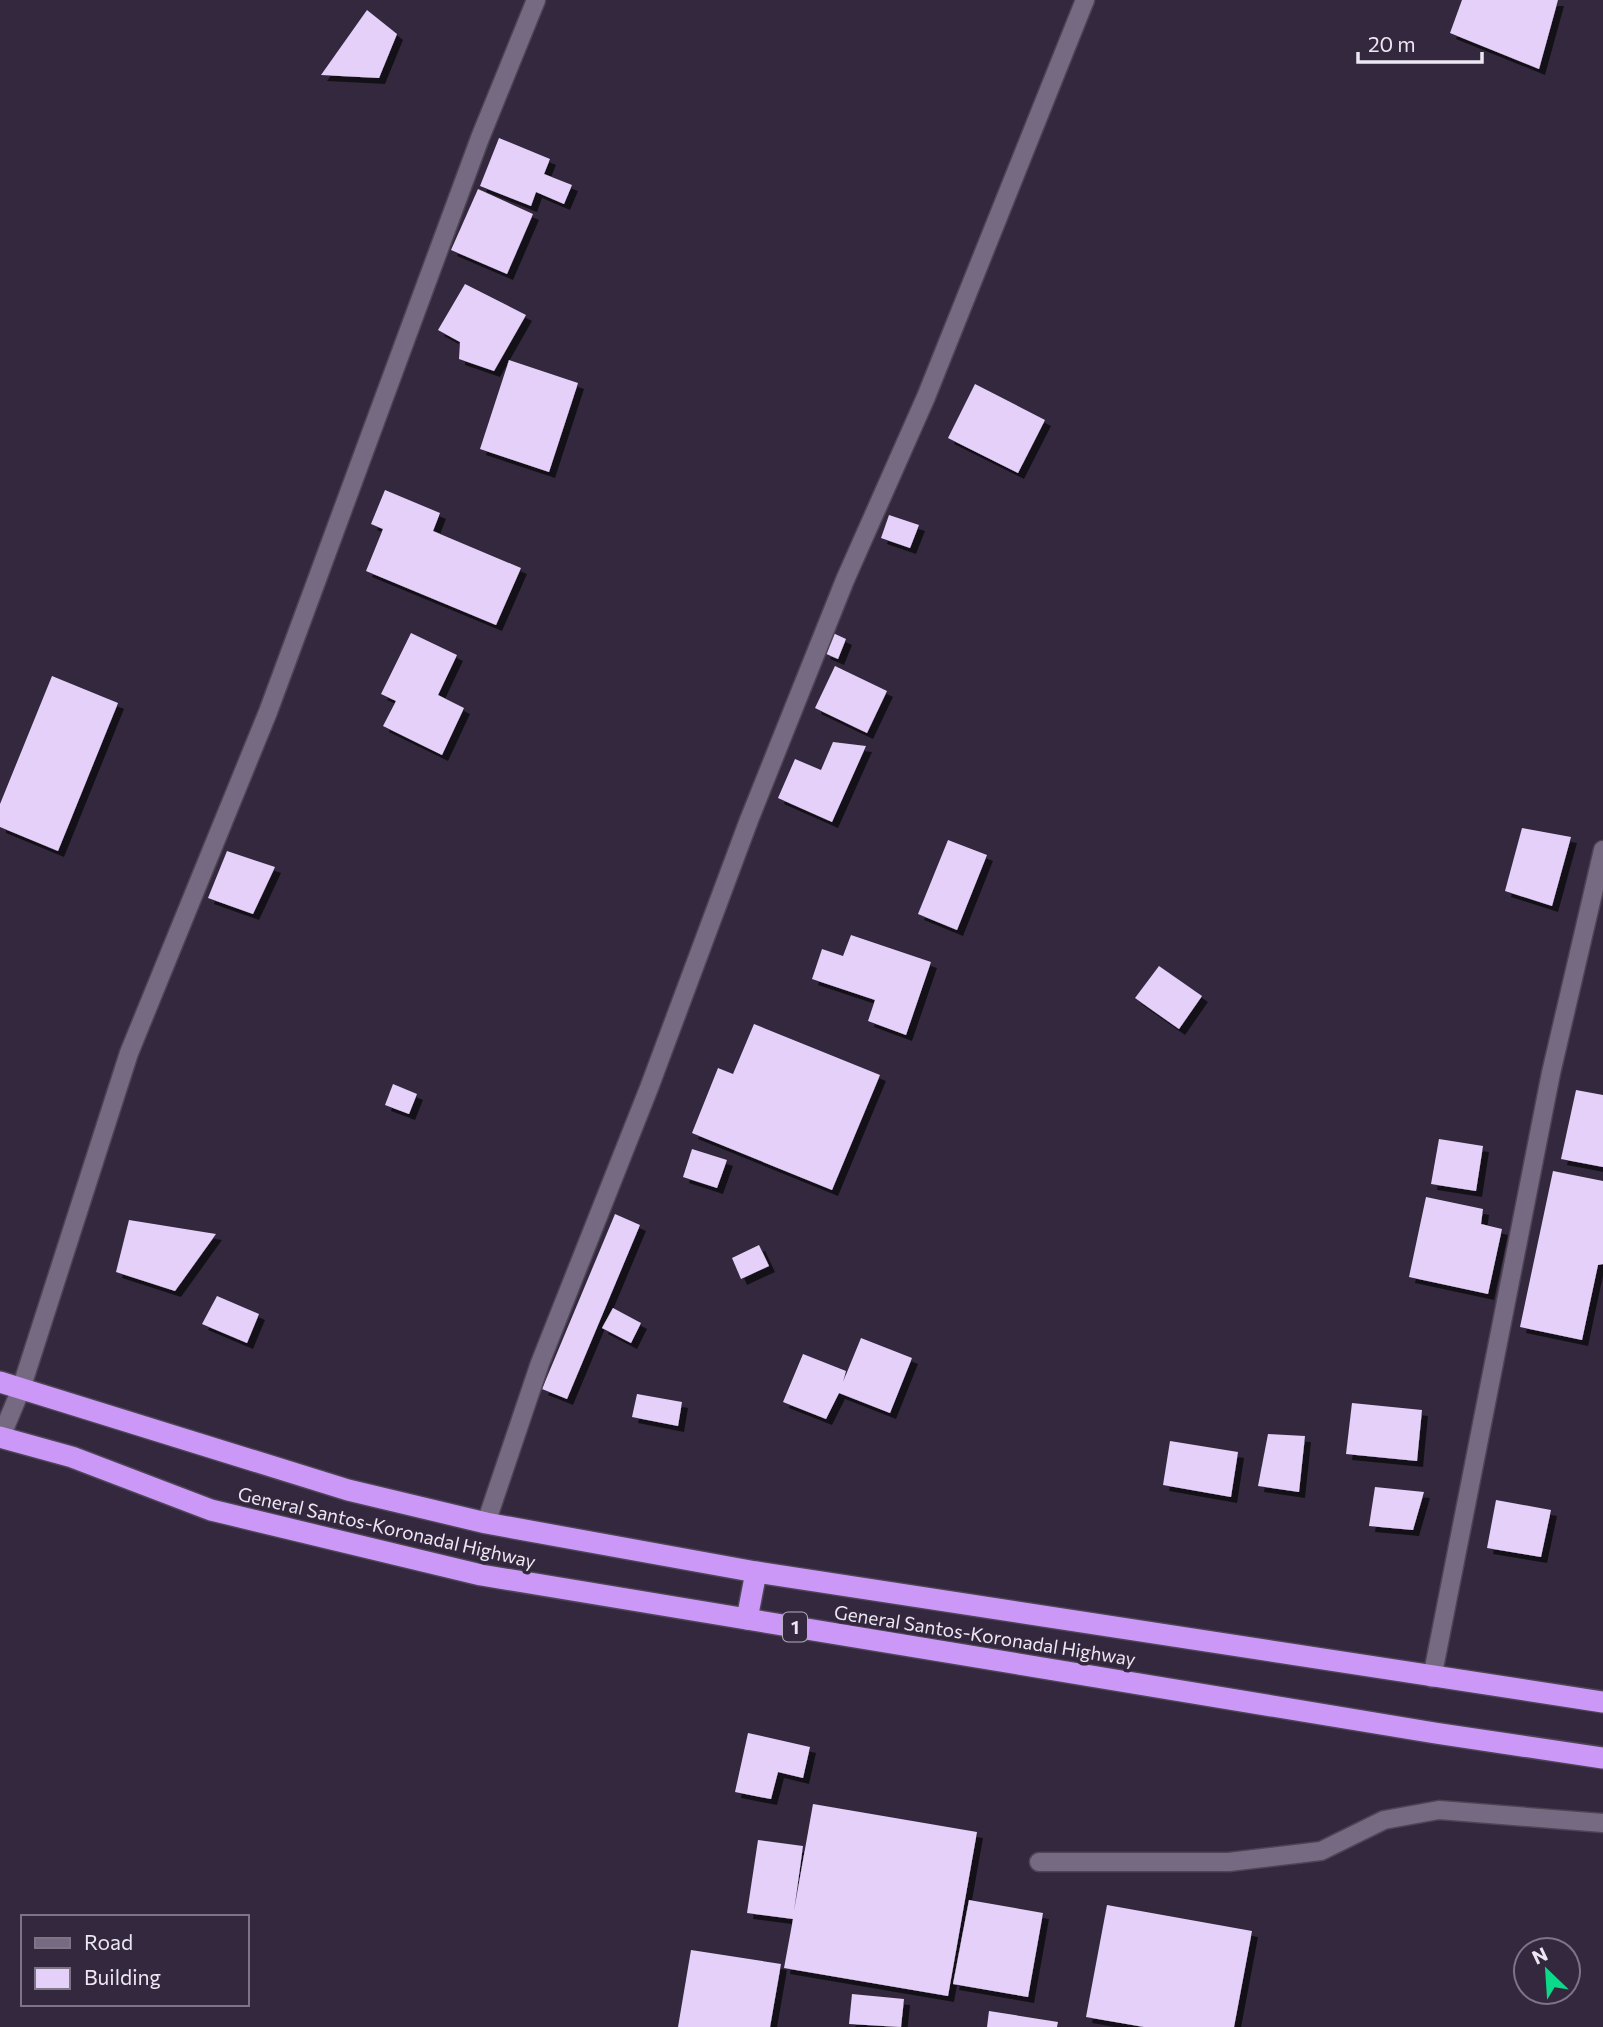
<svg xmlns="http://www.w3.org/2000/svg" width="1603" height="2027" font-family="Commissioner,sans-serif">
<style>
.building{fill:#e5d0fa;filter:url(#shadow)}
.lines{fill:none;stroke-linecap:round;stroke-linejoin:round}
.lane-casing{stroke:#4d4456;stroke-width:21}
.street-casing{stroke:#4d4456;stroke-width:21}
.highway-casing{stroke:#4d4456;stroke-width:24}
.lane{stroke:#766a82;stroke-width:18}
.street{stroke:#766a82;stroke-width:18}
.highway{stroke:#cc98f8;stroke-width:21}
.labels{text-anchor:middle;dominant-baseline:central;stroke-width:7;stroke-linejoin:round;paint-order:stroke}
.shield{fill:#33283d;stroke:#b5adbc;stroke-width:2}
.shield-label{font-size:18px;font-weight:bold;fill:#ede6f3}
.street-label{font-size:19px;fill:#ede6f3;stroke:#33283d}
</style>
<defs>
<filter id="shadow"><feDropShadow dx="6" dy="6" stdDeviation="0" flood-color="#0009"/></filter>
</defs>
<rect width="100%" height="100%" fill="#33283d"/>
<g class="building">
<path d="M1462,0H1558L1539,69L1450,33Z"/>
<path d="M367,10L397,34L379,78L321,75Z"/>
<path d="M499,138L550,159L544,174L572,185L564,204L536,192L531,206L480,186Z"/>
<path d="M478,189L533,214L507,274L451,250Z"/>
<path d="M465,284L526,315L494,371L459,359L460,342L438,330Z"/>
<path d="M509,360L578,383L549,472L480,449Z"/>
<path d="M975,384L1045,420L1018,473L948,438Z"/>
<path d="M385,490L440,513L433,531L521,568L496,625L366,571L383,529L371,524Z"/>
<path d="M889,515L919,525L910,548L881,538Z"/>
<path d="M411,633L457,655L438,695L464,708L442,755L383,726L396,701L381,694Z"/>
<path d="M833,633L846,639L838,659L824,653Z"/>
<path d="M835,666L887,691L867,733L815,708Z"/>
<path d="M52,676L118,703L58,851L0,827V804Z"/>
<path d="M833,742L866,746L832,822L778,798L795,759L821,770Z"/>
<path d="M1522,828L1571,837L1552,906L1505,891Z"/>
<path d="M948,840L987,855L957,930L918,914Z"/>
<path d="M227,851L275,867L253,914L208,898Z"/>
<path d="M851,935L931,962L906,1035L868,1021L875,1000L812,979L822,949L843,956Z"/>
<path d="M1159,966L1202,996L1179,1029L1135,998Z"/>
<path d="M754,1024L880,1075L832,1190L692,1133L718,1068L733,1074Z"/>
<path d="M393,1084L417,1094L409,1114L385,1105Z"/>
<path d="M1576,1090L1603,1095V1167L1561,1159Z"/>
<path d="M1439,1139L1483,1146L1476,1191L1431,1184Z"/>
<path d="M692,1149L727,1160L717,1188L683,1177Z"/>
<path d="M1553,1171L1603,1181V1264L1598,1265L1582,1340L1520,1327Z"/>
<path d="M1426,1197L1483,1209L1481,1224L1502,1229L1488,1294L1409,1277Z"/>
<path d="M615,1214L640,1225L567,1399L542,1389Z"/>
<path d="M129,1220L216,1234L175,1291L116,1272Z"/>
<path d="M759,1245L769,1266L741,1279L732,1258Z"/>
<path d="M217,1296L259,1314L247,1343L202,1324Z"/>
<path d="M613,1308L641,1323L631,1343L602,1328Z"/>
<path d="M861,1338L912,1358L890,1413L839,1393L826,1419L783,1402L803,1354L846,1371L843,1382Z"/>
<path d="M637,1394L682,1402L678,1426L632,1417Z"/>
<path d="M1352,1403L1422,1410L1417,1461L1346,1454Z"/>
<path d="M1268,1434L1305,1436L1299,1492L1258,1486Z"/>
<path d="M1170,1441L1238,1452L1231,1497L1163,1485Z"/>
<path d="M1375,1487L1424,1492L1413,1530L1369,1526Z"/>
<path d="M1496,1500L1551,1510L1541,1557L1487,1548Z"/>
<path d="M748,1733L810,1747L803,1778L778,1772L771,1799L735,1792Z"/>
<path d="M813,1804L977,1832L948,1996L784,1968L793,1919L747,1913L758,1840L803,1846L794,1911Z"/>
<path d="M969,1900L1043,1913L1028,1997L953,1984Z"/>
<path d="M1107,1905L1252,1931L1234,2027H1144L1086,2017Z"/>
<path d="M691,1950L781,1964L770,2027H678Z"/>
<path d="M852,1994L904,1999L901,2027L849,2024Z"/>
<path d="M989,2011L1058,2022L1057,2027H987Z"/>
</g>
<g class="lines">
<defs>
<path id="lane" d="M1039,1862H1229L1321,1851L1384,1820L1439,1810L1603,1823"/>
<g id="street">
<path d="M1,1437L21,1389L129,1053L268,712L480,138L536,0"/>
<path d="M486,1523L540,1363L649,1088L749,820L845,580L926,397L1085,0"/>
<path d="M1432,1678L1551,1073L1603,850"/>
</g>
<g id="highway">
<path d="M0,1382L348,1490L486,1523L756,1572L1603,1702"/>
<path d="M0,1437L72,1457L211,1510L481,1575L1435,1733L1603,1758"/>
<path d="M747,1619L756,1572"/>
</g>
</defs>
<use href="#lane" class="lane-casing"/>
<use href="#street" class="street-casing"/>
<use href="#highway" class="highway-casing"/>
<use href="#lane" class="lane"/>
<use href="#street" class="street"/>
<use href="#highway" class="highway"/>
</g>
<g class="labels">
<rect class="shield" x="783" y="1612.5" width="24" height="29" rx="5"/>
<g class="shield-label">
<text x="795" y="1627">1</text>
</g>
<g class="street-label">
<text transform="translate(387 1527) rotate(13)">General Santos-Koronadal Highway</text>
<text transform="translate(985 1635) rotate(9)">General Santos-Koronadal Highway</text>
</g>
</g>
<rect x="21" y="1915" width="228" height="91" fill="#33283d" stroke="#7d7486" stroke-width="2"/>
<rect x="35" y="1938" width="35" height="10" fill="#766a82" stroke="#7d7486" stroke-width="2"/>
<text x="84" y="1950" font-size="21" fill="#ede6f3">Road</text>
<rect x="35" y="1968" width="35" height="21" fill="#e5d0fa" stroke="#7d7486" stroke-width="2"/>
<text x="84" y="1985" font-size="21" fill="#ede6f3">Building</text>
<g transform="translate(1547 1971) rotate(335)"><circle r="33" fill="#33283d" stroke="#7d7486" stroke-width="2"/>
<path d="M0-5L12 26L0 18L-12 26Z" fill="#0dd98a"/>
<text y="-10" font-size="19" font-weight="bold" text-anchor="middle" fill="#ede6f3">N</text>
</g>
<path d="M1358 52v10h124v-10" fill="none" stroke="#ede6f3" stroke-width="3.5"/>
<text x="1368" y="52" font-size="21" fill="#ede6f3" stroke="#33283d" stroke-width="5" paint-order="stroke">20 m</text>
</svg>
